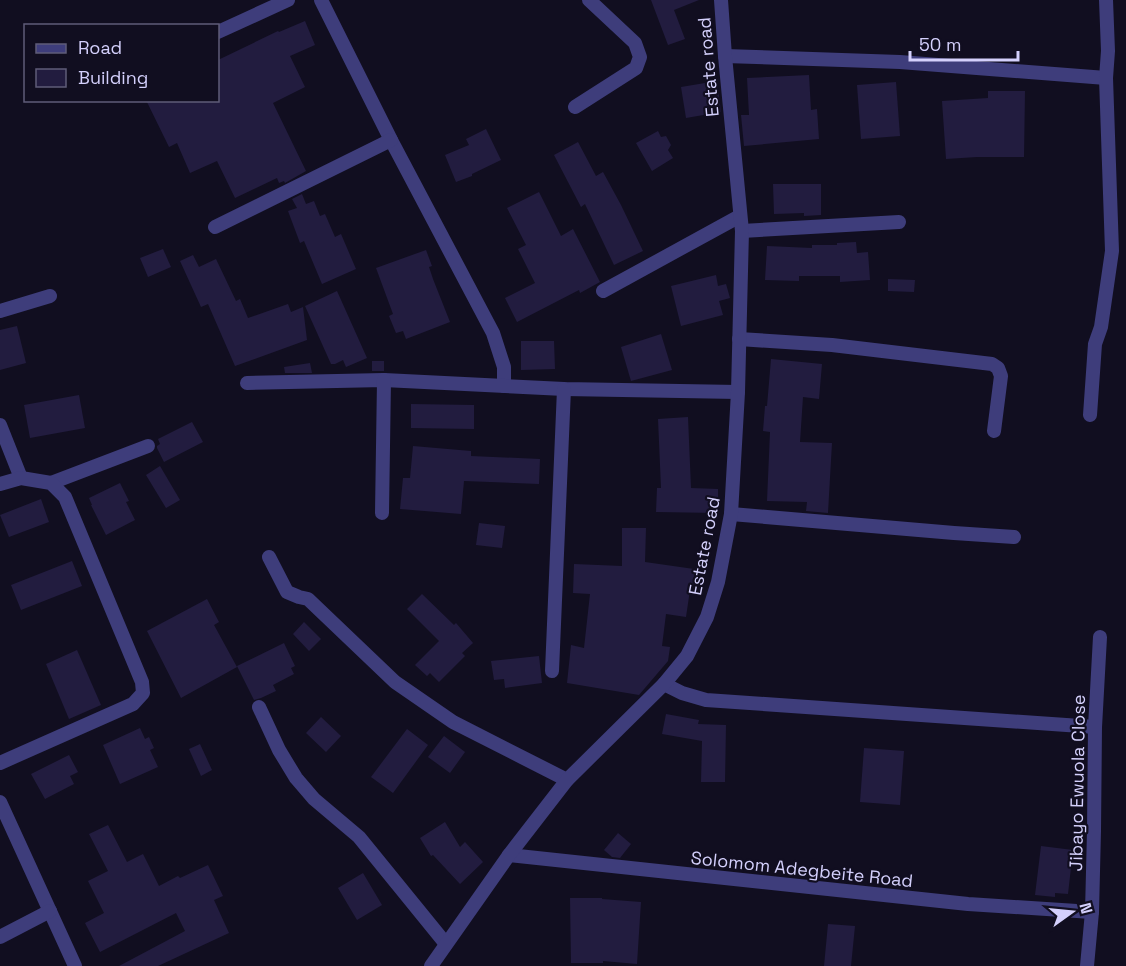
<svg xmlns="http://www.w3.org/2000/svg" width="1126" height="966" font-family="'Space Grotesk',sans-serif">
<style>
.building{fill:#221c3f}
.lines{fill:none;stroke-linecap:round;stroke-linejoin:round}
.minor{stroke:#3e3d7b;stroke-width:14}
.labels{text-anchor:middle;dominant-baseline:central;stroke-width:4.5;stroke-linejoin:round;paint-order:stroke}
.street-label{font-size:18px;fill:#d4d0fc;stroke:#110e20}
</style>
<rect width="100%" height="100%" fill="#110e20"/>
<g class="building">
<path d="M651,0H699L674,10L685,39L668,45Z"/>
<path d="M305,21L315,45L290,56L305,87L273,103L306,171L285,183L284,181L279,183L277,178L235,198L217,161L190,173L177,143L169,147L146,100H218V60L278,31L279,32Z"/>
<path d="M809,75L811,110L817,109L819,139L744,146L741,115H749L747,78Z"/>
<path d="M717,81L721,112L686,118L681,87Z"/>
<path d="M896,82L900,136L861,139L857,85Z"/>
<path d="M988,91H1025L1024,157H977L946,159L942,101L988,98Z"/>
<path d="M486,129L501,160L472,174V176L456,182L445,155L469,145L466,139Z"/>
<path d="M658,131L661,137L666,136L671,145L668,150L673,158L652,171L636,143Z"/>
<path d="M578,142L596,176L603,172L621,205L643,251L614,265L585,204L581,207L554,155Z"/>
<path d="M773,184H821V215L804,216V213L774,214Z"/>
<path d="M539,192L561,236L573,229L600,282L580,293L579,290L517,322L505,298L535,283L518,249L526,245L507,208Z"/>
<path d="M302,194L306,204L314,201L320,216L325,214L335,237L341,234L356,269L322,284L304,241L300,243L288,211L297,208L292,199Z"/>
<path d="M856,242L857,253L868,252L870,280L840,282V276H799V281L765,280L767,246L812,248V245H837V243Z"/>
<path d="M163,249L171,267L148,277L140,258Z"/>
<path d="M426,250L432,266L429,267L433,279L450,322L406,339L403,331L396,333L389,316L393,314L376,268Z"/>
<path d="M193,255L199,267L216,259L236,301L240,299L248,318L288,304L291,312L303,307L307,340L235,366L208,304L201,307L180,261Z"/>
<path d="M716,275L718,286L726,284L730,298L719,301L723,315L681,326L671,286Z"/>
<path d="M888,279L915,280L914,292L888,291Z"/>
<path d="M337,291L367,358L346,367L343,360L335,364H331L305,306Z"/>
<path d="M17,326L26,363L0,370V330Z"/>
<path d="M661,334L672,370L631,381L621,347Z"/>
<path d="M521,341H554L555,369L521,370Z"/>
<path d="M771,359L822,364L819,399L803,397L800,442L832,443L828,513L806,511L807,502L767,501L770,432L763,431L765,406H767Z"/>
<rect x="372" y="361" width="12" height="10"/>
<path d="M310,363L312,373H285L284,367Z"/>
<path d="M79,395L85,428L30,438L24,405Z"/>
<path d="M411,404L474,405V429L411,428Z"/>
<path d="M688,417L691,488L718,489V513L656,512L657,488H661L658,419Z"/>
<path d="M192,422L203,442L164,462L157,448V446L160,444L158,439Z"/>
<path d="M413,446L471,451V456L540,459L539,484L464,481L461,514L400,509L403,478H410Z"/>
<path d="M160,466L180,500L166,508L146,475Z"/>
<path d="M120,483L129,501L126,502L135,520L106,535L91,505H92L89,498Z"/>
<path d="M41,499L49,522L9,537L0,515Z"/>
<path d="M479,523L505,526L502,548L476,545Z"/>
<path d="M622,528H646L645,562L701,570L698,592L690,590L686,617L666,614L662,646L670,647L668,661L639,695L567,683L571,645L584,648L590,594L573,593L574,564L622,566Z"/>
<path d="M72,561L82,586L21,610L11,585Z"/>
<path d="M422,594L454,625L456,623L473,643L462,653L465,656L439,682L430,673L427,676L415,665L439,641L407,609Z"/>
<path d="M207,599L219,622L214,625L237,667L181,698L147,631Z"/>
<path d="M304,622L321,639L309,651L293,634Z"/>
<path d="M284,643L295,666L291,668L294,674L273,685L276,691L261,698L254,700L237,666Z"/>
<path d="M77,650L101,705L69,719L46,664Z"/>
<path d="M539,656L542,683L505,688L504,679L494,680L491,661Z"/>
<path d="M666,714L699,720L698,724L726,725L725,782H701L702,741L662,734Z"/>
<path d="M321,717L341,736L326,752L306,733Z"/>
<path d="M140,728L145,739L149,737L154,748L150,750L158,767L120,784L103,745Z"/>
<path d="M407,729L428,745L393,793L371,777Z"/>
<path d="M444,736L465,752L450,773L428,757Z"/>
<path d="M200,744L212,770L201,776L189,749Z"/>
<path d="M864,748L904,751L900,805L860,802Z"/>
<path d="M69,755L78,772L70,776L74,784L45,799L31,774Z"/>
<path d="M445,822L460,847L465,842L483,862L460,884L433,855L431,856L420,838Z"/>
<path d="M108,825L127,862L143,854L159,886L178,876L180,878L208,865L223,896L214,900L229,933L158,966H119L185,931L176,913L100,952L85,923L104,913L88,881L108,871L89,834Z"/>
<path d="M618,833L631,844L620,858L612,857L604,850Z"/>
<path d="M1041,846L1073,850L1068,894L1055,893V897L1035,895Z"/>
<path d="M363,873L382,905L357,920L338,888Z"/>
<path d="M570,898H602V899L641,902L637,964L603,961V963H571Z"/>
<path d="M828,924L855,926L851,966H824Z"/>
</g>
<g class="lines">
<g class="minor">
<path d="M321,0L391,140L493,333L504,367V386"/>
<path d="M218,32L288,0"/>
<path d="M725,56L900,62L1106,78"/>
<path d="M575,107L636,68L640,57L635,43L589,0"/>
<path d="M215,227L391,140"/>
<path d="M742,231L899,222"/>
<path d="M603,291L740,216"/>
<path d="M0,311L50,296"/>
<path d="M739,339L832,345L992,364L998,368L1001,376L994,431"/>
<path d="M247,383L384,380L564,389L738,392"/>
<path d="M1090,415L1095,344L1101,327L1112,251L1106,78L1108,51L1106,0"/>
<path d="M0,425L21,478"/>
<path d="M51,483L148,446"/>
<path d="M0,484L21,478L51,483L65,497L142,682L143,693L133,704L0,763"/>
<path d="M382,513L384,380"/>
<path d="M731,514L954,533L1014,537"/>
<path d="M269,557L287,592L299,597L308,599L395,682L453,722L567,780"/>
<path d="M552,671L564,389"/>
<path d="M664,684L682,693L706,700L1095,727"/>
<path d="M259,707L279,750L296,778L314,799L359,837L446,944"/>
<path d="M0,802L75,966"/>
<path d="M509,855L968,904L1092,912"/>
<path d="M0,937L50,911"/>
<path d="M431,966L509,855L567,780L664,684L687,656L707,617L718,582L731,514L738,392L742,231L725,56L721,0"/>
<path d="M1087,966L1092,912L1094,831L1095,727L1100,637"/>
</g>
</g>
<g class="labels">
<g class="street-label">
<text transform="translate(708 67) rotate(-95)">Estate road</text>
<text transform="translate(704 546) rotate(-79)">Estate road</text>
<text transform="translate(1077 783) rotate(-89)">Jibayo Ewuola Close</text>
<text transform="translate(802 869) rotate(6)">Solomom Adegbeite Road</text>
</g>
</g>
<rect x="24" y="24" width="195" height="78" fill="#110e20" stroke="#5f5c78" stroke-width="1.5"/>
<rect x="36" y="44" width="30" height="9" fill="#3e3d7b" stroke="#5f5c78" stroke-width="1.5"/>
<text x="78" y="54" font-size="18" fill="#d4d0fc">Road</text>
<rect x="36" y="69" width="30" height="18" fill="#221c3f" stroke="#5f5c78" stroke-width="1.5"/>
<text x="78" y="84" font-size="18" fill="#d4d0fc">Building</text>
<g transform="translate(1072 912) rotate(75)" stroke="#110e20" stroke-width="4.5" paint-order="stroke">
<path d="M0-4.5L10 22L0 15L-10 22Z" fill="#d4d0fc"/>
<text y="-9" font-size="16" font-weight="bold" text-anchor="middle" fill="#d4d0fc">N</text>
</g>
<path d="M910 51v9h108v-9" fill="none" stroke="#d4d0fc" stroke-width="3"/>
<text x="919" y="51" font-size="18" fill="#d4d0fc" stroke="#110e20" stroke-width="4.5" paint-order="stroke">50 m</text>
</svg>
